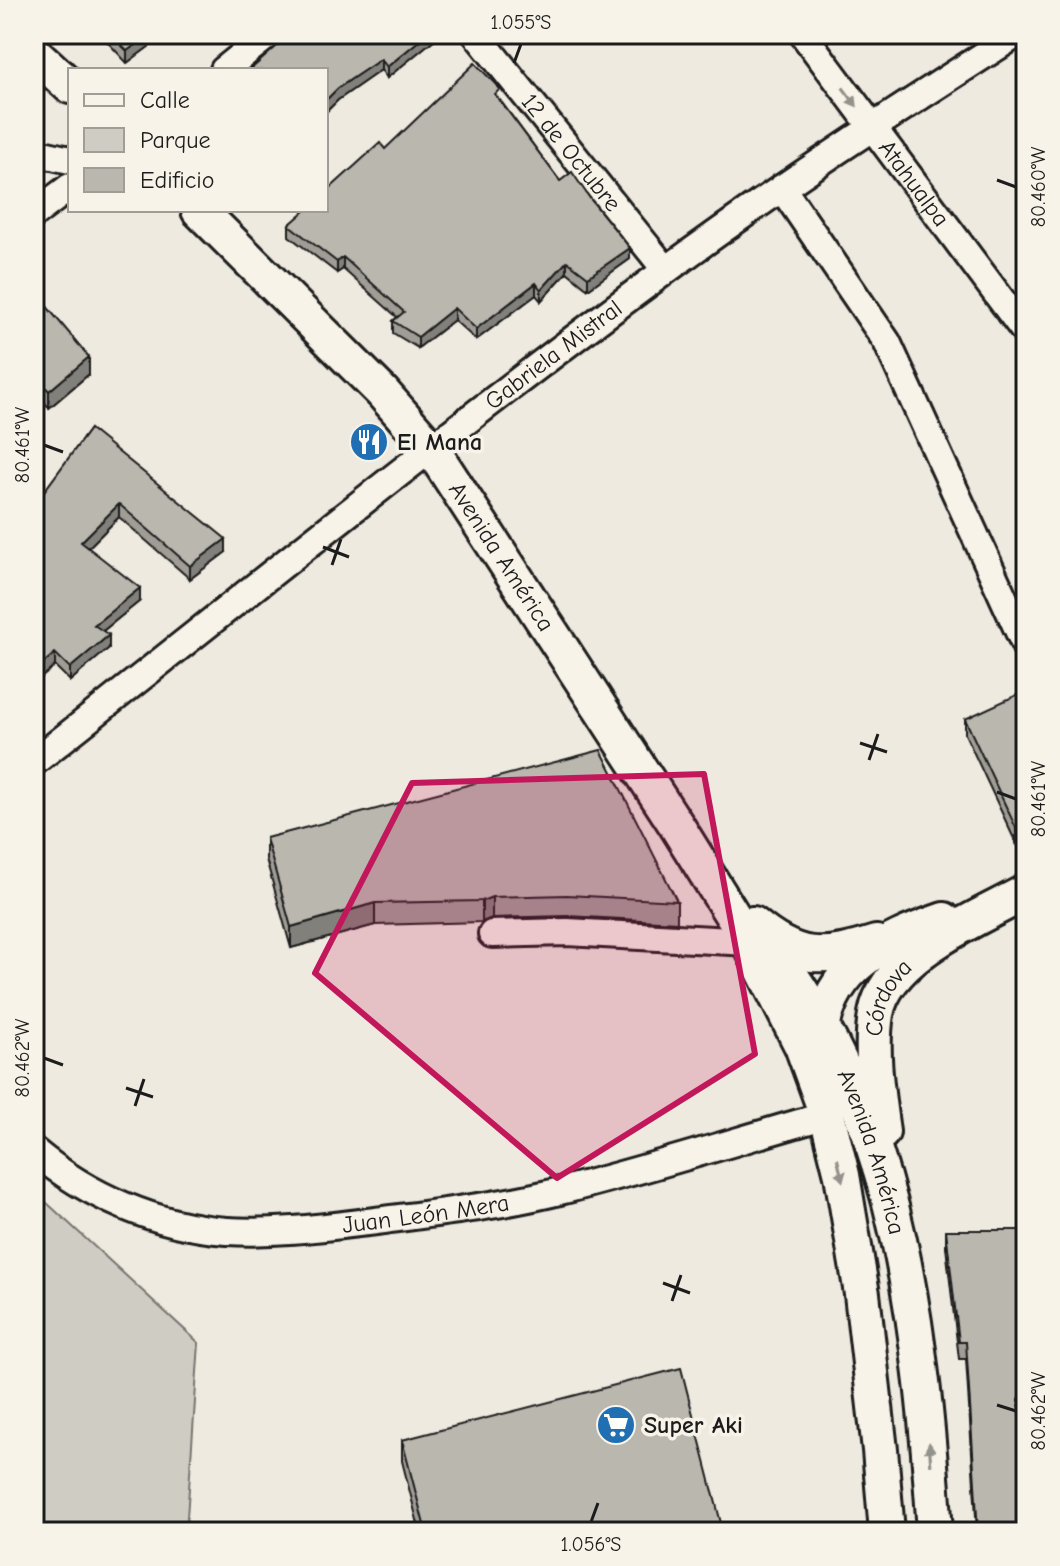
<svg xmlns="http://www.w3.org/2000/svg" width="1060" height="1566" font-family="'Comic Neue',sans-serif">
<style>
.green{fill:#cfccc3;stroke:#767470;stroke-width:2}
.lines{fill:none;stroke-linecap:round;stroke-linejoin:round}
.minor-casing{stroke:#1c1c1c;stroke-width:32}
.tertiary-casing{stroke:#1c1c1c;stroke-width:40}
.minor{stroke:#f7f3e8;stroke-width:26}
.tertiary{stroke:#f7f3e8;stroke-width:34}
.wall{fill:#a09d96;stroke:#1c1c1c;stroke-width:2}
.shaded-wall{fill:#82807a;stroke:#1c1c1c;stroke-width:2}
.building{fill:#bab7af;stroke:#1c1c1c;stroke-width:2}
.oneway{fill:#94928c}
.marked{fill:#c2185b;fill-opacity:0.2;stroke:#c2185b;stroke-width:6;stroke-linejoin:round}
.ticks{fill:none;stroke:#1c1c1c;stroke-width:3}
.labels{text-anchor:middle;dominant-baseline:central;stroke-width:7;stroke-linejoin:round;paint-order:stroke}
.street-label{font-size:24px;fill:#1c1c1c;stroke:#f7f3e8}
.poi-label{font-size:24px;font-weight:bold;fill:#1c1c1c;stroke:#f7f3e8;text-anchor:start}
.neatline{fill:none;stroke:#1c1c1c;stroke-width:3}
.ticks-label{font-size:20px;text-anchor:middle;fill:#1c1c1c}
</style>
<rect width="100%" height="100%" fill="#eeeae0"/>
<filter id="ink" filterUnits="userSpaceOnUse"><feTurbulence type="fractalNoise" baseFrequency=".0125" numOctaves="2"/><feDisplacementMap in="SourceGraphic" scale="16" xChannelSelector="R" yChannelSelector="G"/><feConvolveMatrix kernelMatrix="1 2 1 2 8 2 1 2 1" color-interpolation-filters="sRGB"/></filter>
<g filter="url(#ink)">
<path class="green" d="M34,1191L199,1343L186,1532H34Z"/>
<g class="lines">
<defs>
<g id="minor">
<path id="s1" d="M476,34L666,270"/>
<path id="s2" d="M803,34L1026,333"/>
<path d="M224,70L269,34"/>
<path d="M34,152L70,160"/>
<path d="M782,188L887,342L1026,647"/>
<path d="M34,214L70,187"/>
<path id="s3" d="M34,762C243,597 450,429 665,271C779,187 898,110 1017,34"/>
<path d="M492,934L567,932L749,942"/>
<path id="s4" d="M34,1151C88,1196 156,1226 227,1231C280,1234 332,1226 384,1220C445,1212 505,1205 564,1190C652,1168 739,1140 827,1115"/>
</g>
<g id="tertiary">
<path d="M34,53L70,86"/>
<path id="s5" d="M199,210L382,392L431,448L675,823L749,942L802,1046L827,1115L842,1175L862,1294L880,1450L887,1532"/>
<path d="M753,924C797,961 822,960 876,943"/>
<path id="s6" d="M787,970C901,1132 922,1340 935,1532"/>
<path d="M821,1039C826,968 883,941 944,920"/>
<path id="s7" d="M882,1132C877,1094 870,1051 876,1014C886,955 979,918 1026,892"/>
</g>
</defs>
<use href="#minor" class="minor-casing"/>
<use href="#tertiary" class="tertiary-casing"/>
<use href="#minor" class="minor"/>
<use href="#tertiary" class="tertiary"/>
</g>
<g class="wall">
<path d="M100,34H166L127,63Z"/>
<path d="M441,34L387,78L381,70L338,100L326,112V70Z"/>
<path d="M500,100L560,181L630,259L588,289L567,272L541,301L536,295L476,340L454,320L418,348L393,333V321L397,317L343,269L337,273L289,236V225L385,149Z"/>
<path d="M34,291L89,374L49,408L34,390Z"/>
<path d="M90,429L226,552L190,579L119,517L88,548L140,601L103,631L109,648L70,681L55,666L40,497Z"/>
<path d="M1026,709L1016,843L965,734V719Z"/>
<path d="M266,838L677,901V922L567,916L492,918L482,922L375,925L291,948L266,859Z"/>
<path d="M946,1230H1026V1413H1020L1026,1532H977L966,1359H959L946,1247Z"/>
<path d="M402,1440L722,1532H420L402,1461Z"/>
</g>
<g class="shaded-wall">
<path d="M150,34H166L127,63V51Z"/>
<path d="M427,34H441L387,78V67Z"/>
<path d="M381,59V70L338,100L326,112V100L338,88Z"/>
<path d="M38,79V91L34,93V81Z"/>
<path d="M630,248V259L588,289V277Z"/>
<path d="M343,257V269L337,273V262Z"/>
<path d="M567,261V272L541,301V290Z"/>
<path d="M536,283V295L476,340V329Z"/>
<path d="M454,308V320L418,348V337Z"/>
<path d="M89,357V374L49,408V391Z"/>
<path d="M119,504V517L81,555V542Z"/>
<path d="M226,539V552L190,579V566Z"/>
<path d="M140,588V601L94,638V625Z"/>
<path d="M109,635V648L70,681V668Z"/>
<path d="M55,653V666L34,684V671Z"/>
<path d="M1026,824V838L1016,843V828Z"/>
<path d="M492,897V918L482,922V901Z"/>
<path d="M375,903V925L291,948V927Z"/>
<path d="M722,1527V1532H710V1531Z"/>
</g>
<g class="building">
<path d="M110,34H150L127,51Z"/>
<path d="M292,34H427L387,67L381,59L338,88L326,100V70H250L285,39Z"/>
<path d="M475,63L500,89L495,94L560,181L572,172L591,200L630,248L588,277L567,261L541,290L536,283L476,329L454,308L418,337L393,321L404,312L343,257L337,262L289,225L306,210H326V192L380,143L385,149Z"/>
<path d="M34,291L89,357L49,391L34,374Z"/>
<path d="M90,429L226,539L190,566L119,504L81,542L140,588L94,625L109,635L70,668L55,653L34,671V505Z"/>
<path d="M1019,694L1026,709V824L1016,828L965,719Z"/>
<path d="M601,750L677,901L567,895L492,897L482,901L375,903L291,927L266,838Z"/>
<path d="M946,1230H1026V1396L1019,1397L1024,1500H1026V1532H978L966,1342H959Z"/>
<path d="M681,1368L722,1527L710,1531V1532H426L402,1440Z"/>
</g>
<defs><path id="oneway-solid" d="M-6-.8H1V-3.2L6.5 0L1 3.2V.8H-6Z" transform="scale(2)"/></defs>
<g class="oneway">
<use href="#oneway-solid" transform="translate(850 97) rotate(53)"/>
<use href="#oneway-solid" transform="translate(840 1170) rotate(77)"/>
<use href="#oneway-solid" transform="translate(930 1454) rotate(-94)"/>
</g>
</g>
<path class="marked" d="M704,774L755,1054L557,1178L315,973L412,783Z"/>
<path class="ticks" d="M514,63L521,44M997,180L1016,187M44,445L63,452M323,547L349,557M332,565L341,539M860,743L887,752M869,760L878,734M997,792L1016,799M44,1058L63,1065M126,1088L153,1097M135,1106L144,1079M663,1283L690,1293M672,1301L681,1275M997,1405L1016,1411M591,1522L598,1503"/>
<defs>
<symbol id="restaurant-disc" viewBox="-11 -11 22 22"><circle r="9.5" fill="#1f6fb2" stroke="#f7f3e8"/><path d="M-5-6h1v4h1v-4h1v4h1v-4h1v5L-1.5 .5V6h-2V.5L-5-1ZM5-6V6H3V1.5H1.5Q1.5-4 5-6Z" fill="#fff"/></symbol>
<symbol id="supermarket-disc" viewBox="-11 -11 22 22"><circle r="9.5" fill="#1f6fb2" stroke="#f7f3e8"/><path d="M-6-5.5h2.5l.6 2H6L4.5 2H-2.5L-4.4-4H-6ZM-1.5 3.2a1.3 1.3 0 1 0 .1 0ZM3 3.2a1.3 1.3 0 1 0 .1 0Z" fill="#fff"/></symbol>
</defs>
<g fill-rule="evenodd">
<use href="#restaurant-disc" x="347" y="420" width="44" height="44"/>
<use href="#supermarket-disc" x="594" y="1403" width="44" height="44"/>
</g>
<g class="labels">
<g class="street-label">
<text stroke="none"><textPath href="#s1" startOffset="152">12 de Octubre</textPath></text>
<text stroke="none"><textPath href="#s2" startOffset="186">Atahualpa</textPath></text>
<text stroke="none"><textPath href="#s3" startOffset="660">Gabriela Mistral</textPath></text>
<text stroke="none"><textPath href="#s5" startOffset="462">Avenida América</textPath></text>
<text stroke="none"><textPath href="#s7" startOffset="138">Córdova</textPath></text>
<text stroke="none"><textPath href="#s6" startOffset="202">Avenida América</textPath></text>
<text stroke="none"><textPath href="#s4" startOffset="412">Juan León Mera</textPath></text>
</g>
<g class="poi-label">
<text x="397" y="442">El Mana</text>
<text x="644" y="1425">Super Aki</text>
</g>
</g>
<rect width="1060" height="1566" fill="none" stroke="#f7f3e8" stroke-width="88"/>
<rect x="68" y="68" width="260" height="144" fill="#f7f3e8" stroke="#9f9d96" stroke-width="2"/>
<rect x="84" y="94" width="40" height="12" fill="#f7f3e8" stroke="#9f9d96" stroke-width="2"/>
<text x="140" y="108" font-size="24" fill="#1c1c1c">Calle</text>
<rect x="84" y="128" width="40" height="24" fill="#cfccc3" stroke="#9f9d96" stroke-width="2"/>
<text x="140" y="148" font-size="24" fill="#1c1c1c">Parque</text>
<rect x="84" y="168" width="40" height="24" fill="#bab7af" stroke="#9f9d96" stroke-width="2"/>
<text x="140" y="188" font-size="24" fill="#1c1c1c">Edificio</text>
<rect x="44" y="44" width="972" height="1478" class="neatline"/>
<g class="ticks-label">
<text x="521" y="29">1.055°S</text>
<text transform="translate(1038 187) rotate(-90)" y="7">80.460°W</text>
<text transform="translate(22 445) rotate(-90)" y="7">80.461°W</text>
<text transform="translate(1038 799) rotate(-90)" y="7">80.461°W</text>
<text transform="translate(22 1058) rotate(-90)" y="7">80.462°W</text>
<text transform="translate(1038 1411) rotate(-90)" y="7">80.462°W</text>
<text x="591" y="1551">1.056°S</text>
</g>
</svg>
